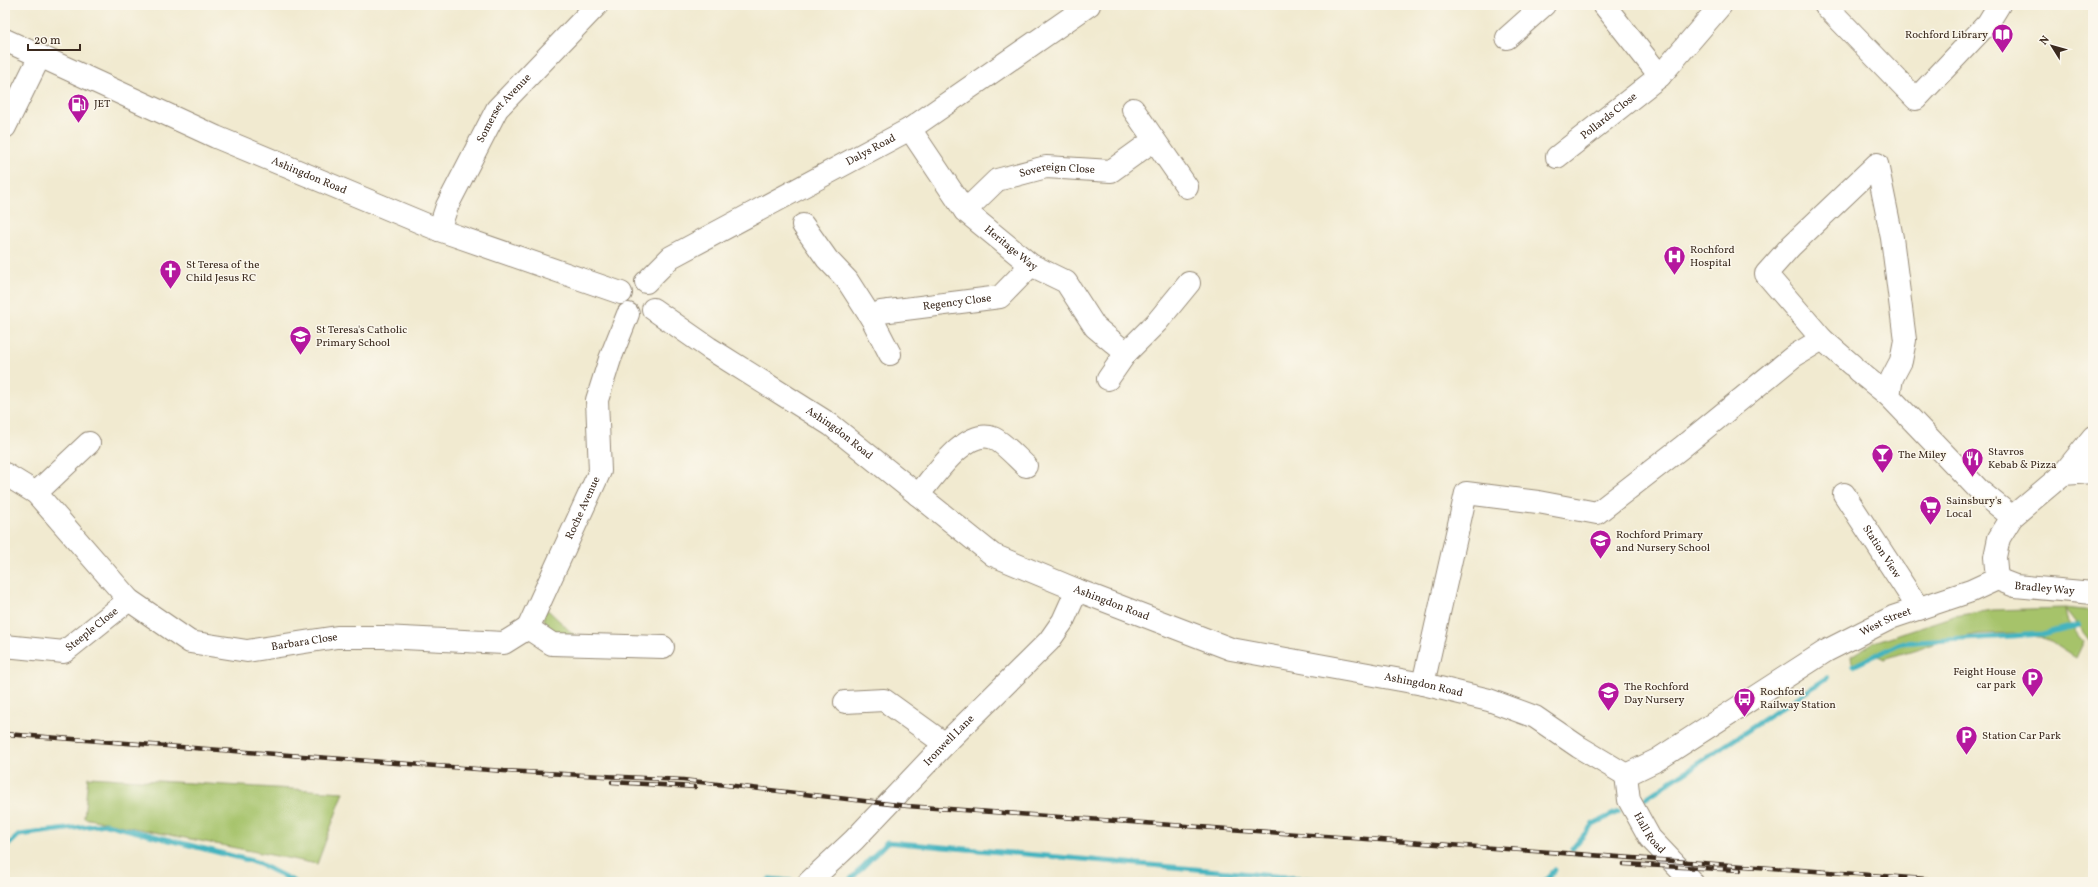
<svg xmlns="http://www.w3.org/2000/svg" width="2098" height="887" font-family="Vollkorn,serif">
<style>
.green{fill:#a6c36a;stroke:#707644}
.lines{fill:none;stroke-linecap:round;stroke-linejoin:round}
.stream{stroke:#45b4bf;stroke-width:5}
.minor-casing{stroke:#968a77;stroke-width:24}
.minor{stroke:#fff;stroke-width:22}
.rail-casing{stroke:#3b2a1e;stroke-width:4.5}
.rail{stroke:#fbf7ec;stroke-width:3;stroke-dasharray:9;stroke-linecap:butt}
.labels{text-anchor:middle;dominant-baseline:central;stroke-width:3;stroke-linejoin:round;paint-order:stroke}
.poi-label{font-size:11px;fill:#3b2a1e;stroke:#fbf7ec;text-anchor:start}
.street-label{font-size:11px;fill:#3b2a1e;stroke:#fbf7ec}
</style>
<rect width="100%" height="100%" fill="#fbf7ec"/>
<filter id="ink" filterUnits="userSpaceOnUse"><feTurbulence type="fractalNoise" baseFrequency=".025" numOctaves="2"/><feDisplacementMap in="SourceGraphic" scale="8" xChannelSelector="R" yChannelSelector="G"/><feConvolveMatrix kernelMatrix="1 2 1 2 8 2 1 2 1" color-interpolation-filters="sRGB"/></filter>
<filter id="wash" filterUnits="userSpaceOnUse"><feTurbulence type="fractalNoise" baseFrequency=".012" numOctaves="4" result="noise"/><feDisplacementMap in="SourceGraphic" scale="16" xChannelSelector="R" yChannelSelector="G"/><feGaussianBlur stdDeviation="0.9" result="paint"/><feColorMatrix in="noise" values="0 0 0 0 0 0 0 0 0 0 0 0 0 0 0 0 0 1.4 0 .05"/><feComposite in="paint" operator="in"/></filter>
<g filter="url(#wash)">
<rect width="100%" height="100%" fill="#f1ead0"/>
<g class="green">
<path d="M2065,608L2093,611V645L2065,609L2068,624L2084,641L2076,658L2045,638L2013,633L1980,634L1946,640L1884,659L1878,656L1857,665L1852,663L1851,656L1874,642L1954,616L1992,610Z"/>
<path d="M544,609L549,611L576,637L555,634L544,620Z"/>
<path d="M88,777L344,792L317,864L84,818Z"/>
</g>
<g class="lines">
<g class="stream">
<path d="M1853,666L1901,643L2042,634L2078,625"/>
<path d="M1646,798L1827,678"/>
<path d="M5,848L19,835L106,824L256,862L295,882"/>
<path d="M1572,849L1593,824L1618,812"/>
<path d="M767,882L770,879L800,882"/>
<path d="M848,882L887,842L1344,882"/>
<path d="M1544,882L1555,870"/>
</g>
</g>
</g>
<g filter="url(#ink)">
<g class="lines">
<defs>
<g id="minor">
<path d="M1604,5L1660,76"/>
<path d="M1825,5L1916,99L1988,23L1999,5"/>
<path d="M1507,38L1544,5"/>
<path id="s1" d="M5,40L216,137L439,230L621,293"/>
<path d="M1133,109L1187,187"/>
<path d="M5,127L40,56"/>
<path id="s2" d="M910,129L965,211L1031,265L1066,282L1095,327L1126,353"/>
<path id="s3" d="M1557,157L1660,76L1721,5"/>
<path id="s4" d="M965,211L997,180L1046,167L1111,171L1154,140"/>
<path d="M803,225L827,259L847,280L872,319L890,354"/>
<path id="s5" d="M439,230L447,206L497,109L597,5"/>
<path id="s6" d="M646,282L671,257L910,129L1089,5"/>
<path id="s7" d="M653,309L709,348L831,425L993,555L1077,590L1231,649L1423,684L1489,700L1535,717L1579,747L1626,775"/>
<path id="s8" d="M872,319L881,312L1000,297L1031,265"/>
<path d="M1822,339L1766,274L1791,246L1877,164L1892,238L1905,340L1901,361L1892,378L1889,396L1980,491L2012,517"/>
<path d="M1858,371L1889,396"/>
<path d="M1108,379L1126,353L1157,322L1189,283"/>
<path id="s9" d="M5,474L36,493L129,600L190,642L247,651L337,637H383L504,643L528,628L552,644L663,647"/>
<path d="M2063,474L2093,472"/>
<path d="M36,493L89,443"/>
<path id="s10" d="M1844,494L1919,609"/>
<path d="M918,495C933,478 966,427 993,438C1003,442 1017,458 1026,466"/>
<path d="M1997,579L1995,557L1999,538L2012,517L2063,474L2093,437"/>
<path id="s11" d="M1997,579L2015,586L2093,593"/>
<path id="s12" d="M528,628L600,471L597,400L610,359L628,314"/>
<path id="s13" d="M5,646L64,652L129,600"/>
<path d="M1423,684L1466,493L1538,502L1597,513L1681,448L1794,356L1822,339L1852,365"/>
<path d="M845,702L884,700L945,744"/>
<path id="s14" d="M1626,775L1657,760L1826,651L1893,617L1971,591L1997,579"/>
<path id="s15" d="M1626,775L1629,800L1650,838L1692,882"/>
<path id="s16" d="M809,882L854,840L945,744L1049,641L1063,621L1077,590"/>
</g>
</defs>
<use href="#minor" class="minor-casing"/>
<use href="#minor" class="minor"/>
<defs>
<g id="rail">
<path d="M5,734L504,771L683,780L907,806L1967,882"/>
<path d="M612,782L695,787"/>
<path d="M1624,864L1740,870"/>
</g>
</defs>
<use href="#rail" class="rail-casing"/>
<use href="#rail" class="rail"/>
</g>
</g>
<defs>
<symbol id="library-pin" viewBox="-11 -11 22 30"><path d="M0 17L-7.5 6A9.5 9.5 0 1 1 7.5 6Z" fill="#b5179e" stroke="#fbf7ec"/><path d="M-6-4Q-3-5.5-.7-3.5V5Q-3 3-6 4ZM6-4Q3-5.5 .7-3.5V5Q3 3 6 4Z" fill="#fff"/></symbol>
<symbol id="fuel-pin" viewBox="-11 -11 22 30"><path d="M0 17L-7.5 6A9.5 9.5 0 1 1 7.5 6Z" fill="#b5179e" stroke="#fbf7ec"/><path d="M-5.5-6h7V0h2V4h1.3V-2.5L3-4.5l.8-.8L6-3V5H2.5V1h-1V6h-7ZM-4.2-4.7v3.2H.2V-4.7Z" fill="#fff"/></symbol>
<symbol id="hospital-pin" viewBox="-11 -11 22 30"><path d="M0 17L-7.5 6A9.5 9.5 0 1 1 7.5 6Z" fill="#b5179e" stroke="#fbf7ec"/><path d="M-5-5h3v3.5h4V-5h3V5h-3V1.5h-4V5h-3Z" fill="#fff"/></symbol>
<symbol id="church-pin" viewBox="-11 -11 22 30"><path d="M0 17L-7.5 6A9.5 9.5 0 1 1 7.5 6Z" fill="#b5179e" stroke="#fbf7ec"/><path d="M-1.2-6h2.4v3.5h3.3v2.4h-3.3V6h-2.4V-.1h-3.3v-2.4h3.3Z" fill="#fff"/></symbol>
<symbol id="school-pin" viewBox="-11 -11 22 30"><path d="M0 17L-7.5 6A9.5 9.5 0 1 1 7.5 6Z" fill="#b5179e" stroke="#fbf7ec"/><path d="M0-5L7-2L0 1L-7-2ZM-4 1L0 2.5L4 1V4Q0 6-4 4Z" fill="#fff"/></symbol>
<symbol id="bar-pin" viewBox="-11 -11 22 30"><path d="M0 17L-7.5 6A9.5 9.5 0 1 1 7.5 6Z" fill="#b5179e" stroke="#fbf7ec"/><path d="M-6-5H6L.8 .8V4.5H3.5V6h-7V4.5H-.8V.8Z" fill="#fff"/></symbol>
<symbol id="restaurant-pin" viewBox="-11 -11 22 30"><path d="M0 17L-7.5 6A9.5 9.5 0 1 1 7.5 6Z" fill="#b5179e" stroke="#fbf7ec"/><path d="M-5-6h1v4h1v-4h1v4h1v-4h1v5L-1.5 .5V6h-2V.5L-5-1ZM5-6V6H3V1.5H1.5Q1.5-4 5-6Z" fill="#fff"/></symbol>
<symbol id="supermarket-pin" viewBox="-11 -11 22 30"><path d="M0 17L-7.5 6A9.5 9.5 0 1 1 7.5 6Z" fill="#b5179e" stroke="#fbf7ec"/><path d="M-6-5.5h2.5l.6 2H6L4.5 2H-2.5L-4.4-4H-6ZM-1.5 3.2a1.3 1.3 0 1 0 .1 0ZM3 3.2a1.3 1.3 0 1 0 .1 0Z" fill="#fff"/></symbol>
<symbol id="parking-pin" viewBox="-11 -11 22 30"><path d="M0 17L-7.5 6A9.5 9.5 0 1 1 7.5 6Z" fill="#b5179e" stroke="#fbf7ec"/><path d="M-3.5-5.5H1a3.5 3.5 0 0 1 0 7H-1V5.5H-3.5ZM-1-3.4V-.6H.8a1.4 1.4 0 0 0 0-2.8Z" fill="#fff"/></symbol>
<symbol id="bus-pin" viewBox="-11 -11 22 30"><path d="M0 17L-7.5 6A9.5 9.5 0 1 1 7.5 6Z" fill="#b5179e" stroke="#fbf7ec"/><path d="M-5-6H5V4H4V6H2V4H-2V6H-4V4H-5ZM-3.5-4V0h7V-4ZM-3.5 1.2v1.5H-2V1.2ZM2 1.2v1.5H3.5V1.2Z" fill="#fff"/></symbol>
</defs>
<g fill-rule="evenodd">
<use href="#library-pin" x="1990" y="22" width="25" height="34"/>
<use href="#fuel-pin" x="66" y="92" width="25" height="34"/>
<use href="#hospital-pin" x="1662" y="244" width="25" height="34"/>
<use href="#church-pin" x="158" y="258" width="25" height="34"/>
<use href="#school-pin" x="288" y="324" width="25" height="34"/>
<use href="#bar-pin" x="1870" y="442" width="25" height="34"/>
<use href="#restaurant-pin" x="1960" y="446" width="25" height="34"/>
<use href="#supermarket-pin" x="1918" y="494" width="25" height="34"/>
<use href="#school-pin" x="1588" y="528" width="25" height="34"/>
<use href="#parking-pin" x="2020" y="666" width="25" height="34"/>
<use href="#school-pin" x="1596" y="680" width="25" height="34"/>
<use href="#bus-pin" x="1732" y="686" width="25" height="34"/>
<use href="#parking-pin" x="1954" y="724" width="25" height="34"/>
</g>
<g class="labels">
<g class="poi-label">
<text x="1988" y="35" text-anchor="end">Rochford Library</text>
<text x="94" y="104">JET</text>
<text x="1690" y="250">Rochford<tspan x="1690" dy="13">Hospital</tspan></text>
<text x="186" y="265">St Teresa of the<tspan x="186" dy="13">Child Jesus RC</tspan></text>
<text x="316" y="330">St Teresa's Catholic<tspan x="316" dy="13">Primary School</tspan></text>
<text x="1988" y="452">Stavros<tspan x="1988" dy="13">Kebab &amp; Pizza</tspan></text>
<text x="1898" y="455">The Miley</text>
<text x="1946" y="501">Sainsbury's<tspan x="1946" dy="13">Local</tspan></text>
<text x="1616" y="535">Rochford Primary<tspan x="1616" dy="13">and Nursery School</tspan></text>
<text x="2016" y="672" text-anchor="end">Feight House<tspan x="2016" dy="13">car park</tspan></text>
<text x="1624" y="687">The Rochford<tspan x="1624" dy="13">Day Nursery</tspan></text>
<text x="1760" y="692">Rochford<tspan x="1760" dy="13">Railway Station</tspan></text>
<text x="1982" y="736">Station Car Park</text>
</g>
<g class="street-label">
<text stroke="none"><textPath href="#s5" startOffset="139">Somerset Avenue</textPath></text>
<text stroke="none"><textPath href="#s3" startOffset="66">Pollards Close</textPath></text>
<text stroke="none"><textPath href="#s6" startOffset="262">Dalys Road</textPath></text>
<text stroke="none"><textPath href="#s4" startOffset="106">Sovereign Close</textPath></text>
<text stroke="none"><textPath href="#s1" startOffset="333">Ashingdon Road</textPath></text>
<text stroke="none"><textPath href="#s2" startOffset="158">Heritage Way</textPath></text>
<text stroke="none"><textPath href="#s8" startOffset="88">Regency Close</textPath></text>
<text stroke="none"><textPath href="#s7" startOffset="224">Ashingdon Road</textPath></text>
<text stroke="none"><textPath href="#s12" startOffset="132">Roche Avenue</textPath></text>
<text stroke="none"><textPath href="#s10" startOffset="69">Station View</textPath></text>
<text stroke="none"><textPath href="#s11" startOffset="49">Bradley Way</textPath></text>
<text stroke="none"><textPath href="#s7" startOffset="548">Ashingdon Road</textPath></text>
<text stroke="none"><textPath href="#s14" startOffset="302">West Street</textPath></text>
<text stroke="none"><textPath href="#s13" startOffset="95">Steeple Close</textPath></text>
<text stroke="none"><textPath href="#s9" startOffset="368">Barbara Close</textPath></text>
<text stroke="none"><textPath href="#s7" startOffset="872">Ashingdon Road</textPath></text>
<text stroke="none"><textPath href="#s16" startOffset="199">Ironwell Lane</textPath></text>
<text stroke="none"><textPath href="#s15" startOffset="64">Hall Road</textPath></text>
</g>
</g>
<rect width="2098" height="887" fill="none" stroke="#fbf7ec" stroke-width="20"/>
<g transform="translate(2052 46) rotate(307)" stroke="#fbf7ec" stroke-width="3" paint-order="stroke">
<path d="M0-3L7 15L0 10L-7 15Z" fill="#3b2a1e"/>
<text y="-6" font-size="11" font-weight="bold" text-anchor="middle" fill="#3b2a1e">N</text>
</g>
<path d="M28 44v6h52v-6" fill="none" stroke="#3b2a1e" stroke-width="2"/>
<text x="34" y="44" font-size="12" fill="#3b2a1e" stroke="#fbf7ec" stroke-width="3" paint-order="stroke">20 m</text>
</svg>
